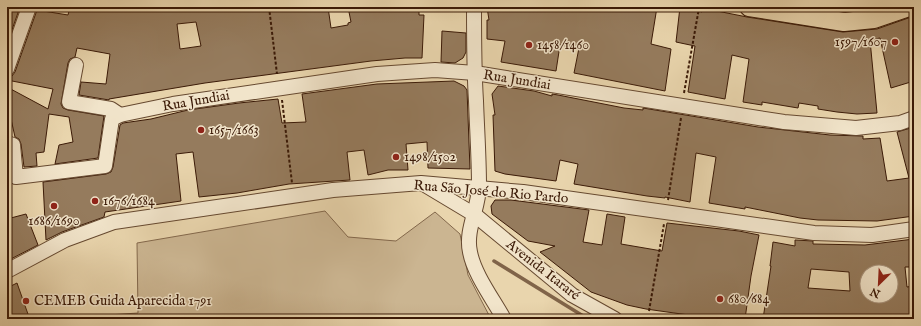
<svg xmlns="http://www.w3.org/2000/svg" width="921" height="326" font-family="'IM FELL English',serif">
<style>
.green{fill:#cbb591;stroke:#83684c}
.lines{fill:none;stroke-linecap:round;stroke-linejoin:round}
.stream{stroke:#806449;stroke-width:3.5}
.building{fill:#957b5d;stroke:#3b1a07;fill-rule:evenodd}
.minor-casing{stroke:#664930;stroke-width:16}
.major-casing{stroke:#3b1a07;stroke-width:20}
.path{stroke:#3b1a07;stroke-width:2;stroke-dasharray:3 2;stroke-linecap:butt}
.minor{stroke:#f1e4ca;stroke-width:14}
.major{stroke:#e9d5ad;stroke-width:18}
.poi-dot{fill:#8f2418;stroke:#f1e4ca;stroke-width:1.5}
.labels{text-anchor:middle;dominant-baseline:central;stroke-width:3;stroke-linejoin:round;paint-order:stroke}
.poi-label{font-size:14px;fill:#3b1a07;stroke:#f1e4ca;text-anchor:start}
.street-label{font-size:14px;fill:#3b1a07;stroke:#f1e4ca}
</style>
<rect width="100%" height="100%" fill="#e9d5ad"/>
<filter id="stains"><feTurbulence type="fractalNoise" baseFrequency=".005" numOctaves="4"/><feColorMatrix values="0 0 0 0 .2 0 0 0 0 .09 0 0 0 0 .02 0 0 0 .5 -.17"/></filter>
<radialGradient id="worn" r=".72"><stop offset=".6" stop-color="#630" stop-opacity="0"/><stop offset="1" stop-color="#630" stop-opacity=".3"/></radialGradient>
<path class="green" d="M325,211L348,237L396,241L435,212L460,234L468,275L491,319H49L138,313L137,243Z"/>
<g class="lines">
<path class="stream" d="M494,261L588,319"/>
</g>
<g class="building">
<path d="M7,7H20L7,44Z"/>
<path d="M70,7H328L331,28L348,25V23L351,22L348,7H419V15H424L422,58H405L371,61L205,83L109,99V100L79,95L81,82L106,84L110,54L77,48L75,57L70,59L68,63L61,104L63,108L68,110L104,116L98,158L55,164L59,145L73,142L69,117L49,114L44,152L36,153L37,166L24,167L21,144L19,139L15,137L7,101V87L48,109L53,89L7,80V77L12,76L15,72L37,10L68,15ZM196,22L201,46L180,49L177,24Z"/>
<path d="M487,7H657L651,44L671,49L665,91L574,73L579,48L560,45L556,71L501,62L505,41L487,39V20H489Z"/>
<path d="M680,7H687L702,12V8L747,17L843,32L877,29L914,16V81L891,88L880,38L870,40L877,113L857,114L837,112L818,109V106L799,103L798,108L762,102V105L743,102L749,59L732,55L725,99L688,92L695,46L676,42Z"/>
<path d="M442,31L466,33V52L463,58L455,63L441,62Z"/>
<path d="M454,81L464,86L467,90L470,169L428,168L427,142L406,144L408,170H388L368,175L364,150L347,152L350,180L289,184L237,193L199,197L193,152L176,154L181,201L105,212L104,217L62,232L46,240L43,182L106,174L111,172L113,167L120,125L123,123L151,119L188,110L239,103L278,99L282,123L306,122L302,94L377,84Z"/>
<path d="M498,86L534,91L552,96V94L558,95L624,108L643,110V108L758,127L830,135L863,136V139L880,138L887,181L909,178L897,132L914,127V216L877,221L818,220L800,218L745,207V209L709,203L716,157L696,153L690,202L665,197V198L647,196L574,184L578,164L560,160L556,181L505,174L495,171L493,115H495L492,94Z"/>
<path d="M495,200H511L589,210L583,242L602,245L607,214L625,217L621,244L662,251L667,223L739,231L759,235L751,276L745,319H717L646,309L627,305L591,292L540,252L555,246L528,241L492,214L491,206Z"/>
<path d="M26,214L38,245L7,261V219Z"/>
<path d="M914,239V267H905L907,287L914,286V319H763L771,266H770L773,242L795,246V240L813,241V244L865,245ZM811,269L849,272L850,291L808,288ZM867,272H891V296H867Z"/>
<path d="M17,283L29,317L24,319H7V288Z"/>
</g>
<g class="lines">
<defs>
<g id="minor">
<path d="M474,7C474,38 474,70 476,101C477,129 479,158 479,186C479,208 465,230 470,252C474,274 493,299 504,319"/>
<path d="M76,65L69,102L111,109L120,115"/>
<path d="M7,69L29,7"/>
<path d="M7,143L13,145L16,177L105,166L112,119L120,115L173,104L377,74L435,70L475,73L784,122L856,128L900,123L914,118"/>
<path d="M425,185L475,215L572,295L615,319"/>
<path d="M7,271L65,240L114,222L333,190L421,183L523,192L814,233L872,235L914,229"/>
</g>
<path id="major" d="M749,7L844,22L874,19L909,7"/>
</defs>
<use href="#minor" class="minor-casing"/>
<use href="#major" class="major-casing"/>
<g class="path">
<path d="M269,7L277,74"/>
<path d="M684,93L699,8"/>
<path d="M282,100L292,183"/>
<path d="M668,200L681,118"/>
<path d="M649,311L664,224"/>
</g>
<use href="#minor" class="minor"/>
<use href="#major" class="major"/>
</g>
<g class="poi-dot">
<circle cx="895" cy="42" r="4"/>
<circle cx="529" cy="45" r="4"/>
<circle cx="201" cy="130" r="4"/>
<circle cx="396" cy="157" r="4"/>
<circle cx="95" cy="201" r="4"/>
<circle cx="54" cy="206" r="4"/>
<circle cx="720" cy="299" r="4"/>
<circle cx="26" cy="301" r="4"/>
</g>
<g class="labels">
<g class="poi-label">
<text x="887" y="42" text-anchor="end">1597/1607</text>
<text x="537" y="45">1458/1460</text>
<text x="209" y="130">1657/1663</text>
<text x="404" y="157">1498/1502</text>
<text x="103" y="201">1676/1684</text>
<text x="54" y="221" text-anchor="middle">1686/1690</text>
<text x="728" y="299">680/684</text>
<text x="34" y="301">CEMEB Guida Aparecida 1791</text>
</g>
<g class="street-label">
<text transform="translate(517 80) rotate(9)">Rua Jundiai</text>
<text transform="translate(196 101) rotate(-10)">Rua Jundiai</text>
<text transform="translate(491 192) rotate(5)">Rua São José do Rio Pardo</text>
<text transform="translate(543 270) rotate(38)">Avenida Itararé</text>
</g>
</g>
<rect width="921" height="326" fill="none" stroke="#e9d5ad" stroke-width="24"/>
<rect x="8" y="8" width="905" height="310" fill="none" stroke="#3b1a07" stroke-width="2"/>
<rect x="12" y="12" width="897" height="302" fill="none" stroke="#3b1a07"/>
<g transform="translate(879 284) rotate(204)"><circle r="19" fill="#f1e4ca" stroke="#a8937c"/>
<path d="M0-3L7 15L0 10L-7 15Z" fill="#8f2418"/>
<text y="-6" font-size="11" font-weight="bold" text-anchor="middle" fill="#3b1a07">N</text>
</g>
<rect width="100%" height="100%" filter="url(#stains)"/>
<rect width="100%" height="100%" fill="url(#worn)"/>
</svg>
